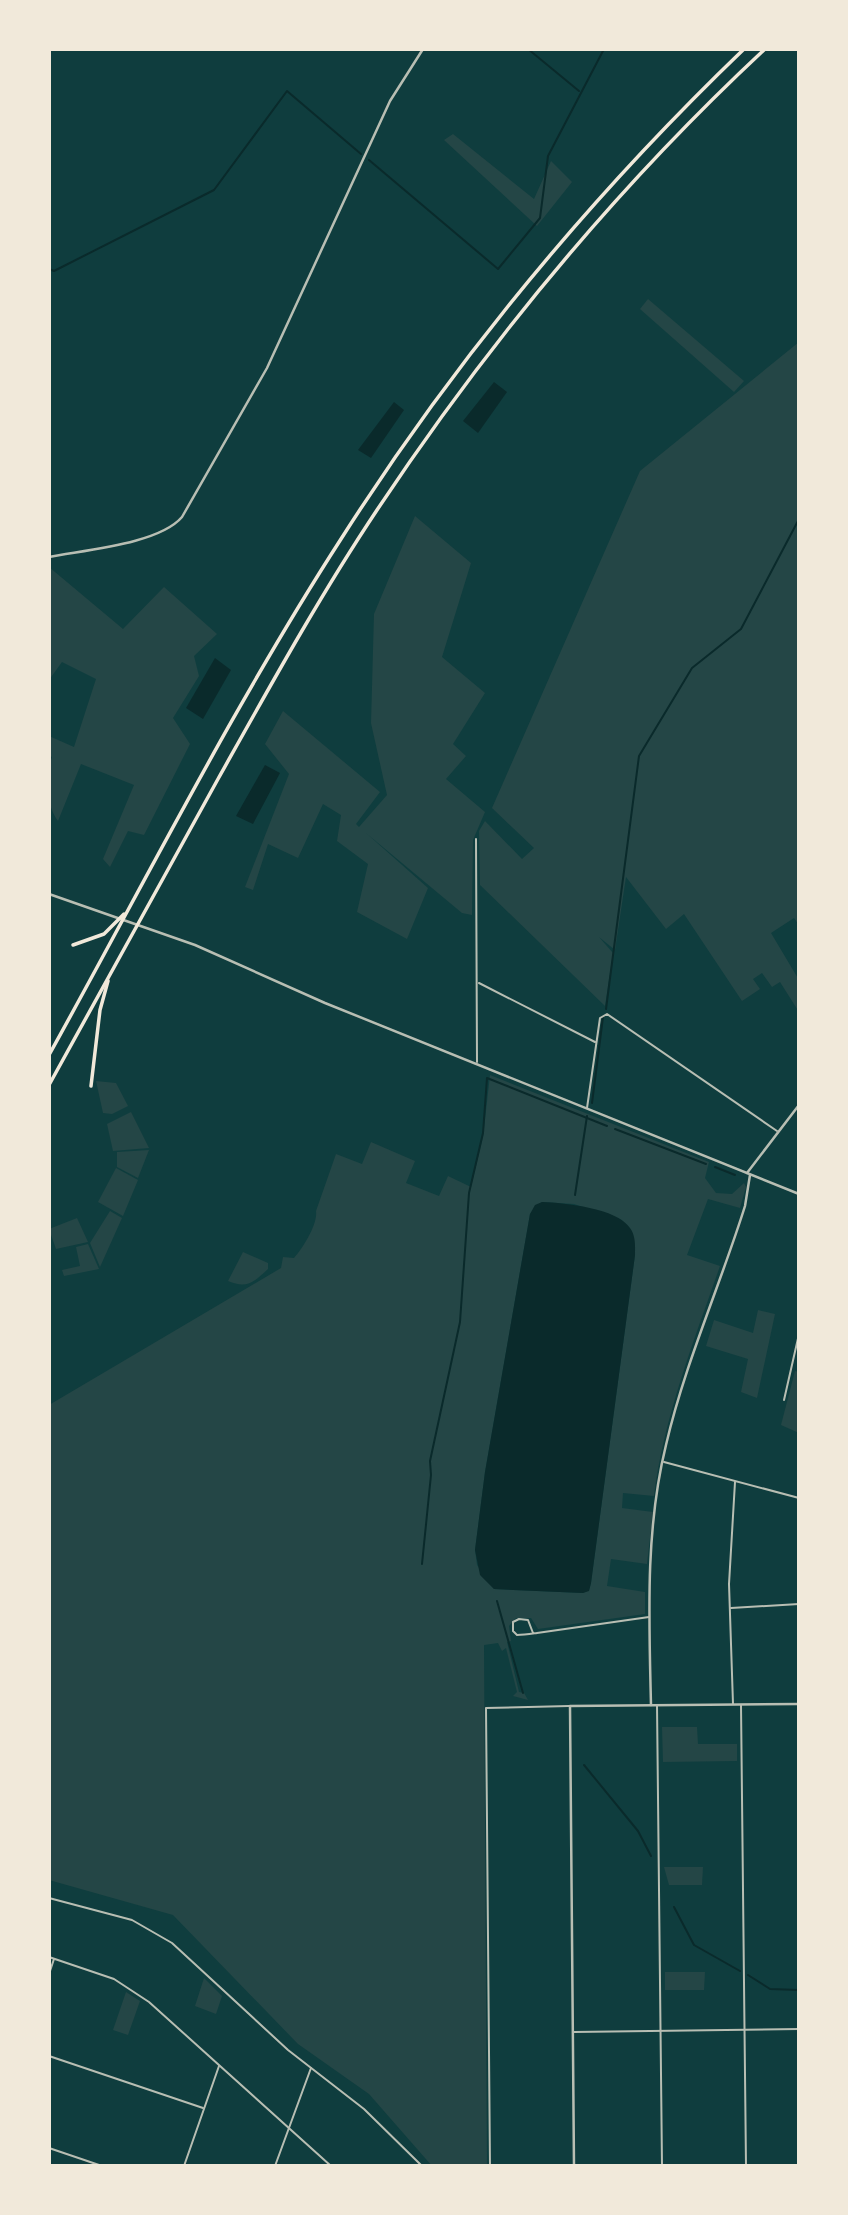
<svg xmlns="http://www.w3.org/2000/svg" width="848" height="2215" font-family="Manrope,sans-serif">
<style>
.green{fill:#244646;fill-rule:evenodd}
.water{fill:#0a2a2b}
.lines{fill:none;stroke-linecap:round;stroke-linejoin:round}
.stream{stroke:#0a2a2b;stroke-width:2}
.minor{stroke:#b8beb3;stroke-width:2}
.tertiary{stroke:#b8beb3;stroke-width:2.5}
.motorway{stroke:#f1e9da;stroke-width:3.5}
</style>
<rect width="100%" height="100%" fill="#0f3d3e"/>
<g class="green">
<path d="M453,134L534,199L551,161L572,182L537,226L444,140Z"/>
<path d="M648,299L744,381L734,392L640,309Z"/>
<path d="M799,342V925L794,918L771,933L799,980V1012L780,982L772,987L762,973L753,979L760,989L742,1001L684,914L666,929L626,877L615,950L599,937L613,953L605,1006L480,885L479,831L485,821L522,859L534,848L492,808L640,471Z"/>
<path d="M415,516L471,563L442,657L485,693L453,744L466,756L446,779L485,812L473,840L472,915L462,913L366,833L428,888L407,939L357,912L368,864L337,841L341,815L323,804L298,858L268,844L253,890L245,887L289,774L265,744L283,711L380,792L356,824L359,827L387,795L371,723L374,614Z"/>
<path d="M49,567L123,629L164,587L217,634L194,656L199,676L173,718L190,744L144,835L128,831L110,867L103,859L134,785L81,764L58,821C46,805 44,775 52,757L49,755V736L74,747L96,679L62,662L49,680Z"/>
<path d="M490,1075L709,1162L705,1178L716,1193L732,1194L744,1183L746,1187L740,1208L708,1199L687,1255L720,1266C694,1341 664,1416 654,1496L623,1493L622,1508L653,1512L647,1564L611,1559L607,1586L645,1592V1614L538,1629L531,1618H516L509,1626L511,1641L507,1642L519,1692L524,1693L528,1700L513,1696L517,1692L506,1648L502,1651L498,1643L484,1645L487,2166H432L369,2094L298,2044L173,1915L49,1880V1405L281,1268L283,1257L294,1258C303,1248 318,1224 316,1211L336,1154L362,1164L371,1142L415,1161L406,1183L439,1196L448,1176L471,1187L483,1137ZM542,1202L574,1204L622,1220L635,1255L591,1583L589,1590L583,1593L494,1589L477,1565L475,1550L485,1472L530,1214Z"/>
<path d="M96,1081L116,1083L128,1106L112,1114L103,1113Z"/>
<path d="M131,1112L149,1148L113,1151L107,1124Z"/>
<path d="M149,1150L138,1178L117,1167V1152Z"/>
<path d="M116,1168L138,1180L123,1216L98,1202Z"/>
<path d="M110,1211L122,1218L100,1267L90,1243Z"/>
<path d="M77,1218L88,1242L56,1249L49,1229Z"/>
<path d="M88,1244L99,1269L64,1276L62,1270L80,1266L76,1247Z"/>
<path d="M243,1252L268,1263V1269C254,1282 247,1289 228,1281Z"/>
<path d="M758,1310L775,1314L757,1398L741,1392L748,1359L706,1346L714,1320L753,1333Z"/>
<path d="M795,1371L799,1372V1433L781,1425Z"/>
<path d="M662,1727H697L698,1744H737V1761L663,1762Z"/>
<path d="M664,1867H703L702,1885H669Z"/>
<path d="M665,1972H705L704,1990H665Z"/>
<path d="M204,1978L222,1996L216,2014L195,2006Z"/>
<path d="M126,1992L140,2001L128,2035L113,2030Z"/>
</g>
<g class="water">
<path d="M494,382L507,392L478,433L463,421Z"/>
<path d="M394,402L404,410L371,458L358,450Z"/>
<path d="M215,658L231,670L203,719L186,708Z"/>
<path d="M265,765L280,773L253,824L236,816Z"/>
<path d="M542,1202C565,1203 617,1208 630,1228C636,1236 635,1246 635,1255L591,1583L589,1591L583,1593L494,1589L480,1575L475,1550L485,1472L530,1214L535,1205Z"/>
</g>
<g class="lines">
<g class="stream">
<path d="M528,49L579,91"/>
<path d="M369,160L498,269L540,218L548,156L604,49"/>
<path d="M49,269L54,271L214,190L287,91L361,154"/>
<path d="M606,1009L639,756L692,668L741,629L799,519"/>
<path d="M592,1103L603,1017"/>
<path d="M615,1129L706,1164"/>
<path d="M715,1167L735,1175"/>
<path d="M575,1195L587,1116"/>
<path d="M422,1564L431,1475L430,1461L460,1322L469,1193L483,1133L487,1078L607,1126"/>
<path d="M497,1601L523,1693"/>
<path d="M584,1765L638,1831L651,1856"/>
<path d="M674,1907L694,1945L740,1971"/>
<path d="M748,1975L770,1989L799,1990"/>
</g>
<g class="minor">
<path d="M476,839L477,1062"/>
<path d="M479,983L595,1042"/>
<path d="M587,1108L600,1018L607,1014L777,1131"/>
<path d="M784,1400L799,1334"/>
<path d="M664,1462L799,1498"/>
<path d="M731,1608L799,1604"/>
<path d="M533,1633L528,1620L519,1619L513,1622V1631L517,1635C524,1635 530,1634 537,1633L649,1617"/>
<path d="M733,1704L729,1584L735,1482"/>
<path d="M657,1705L662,2166"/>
<path d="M741,1705L746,2166"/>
<path d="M49,1898L132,1920L172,1943L288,2050L364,2109L422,2166"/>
<path d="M49,1957L114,1979L149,2002L331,2166"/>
<path d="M49,1974L54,1959"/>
<path d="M574,2032L799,2029"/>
<path d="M49,2056L203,2108"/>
<path d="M49,2148L102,2166"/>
<path d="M184,2166L219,2066"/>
<path d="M275,2166L311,2068"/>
<path d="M490,2166L486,1708L569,1706"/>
</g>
<g class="tertiary">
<path d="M49,557C84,550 159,544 182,517L267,368L390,101L423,49"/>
<path d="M49,894L195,945L325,1003L799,1194"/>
<path d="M747,1173L799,1105"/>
<path d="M651,1705C649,1619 645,1530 666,1445C685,1363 720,1286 745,1206L750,1175"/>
<path d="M574,2166L570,1706L799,1704"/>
</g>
<g class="motorway">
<path d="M73,945L104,934L124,914"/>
<path d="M49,1055C145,882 234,705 341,539C455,360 591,196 744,49"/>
<path d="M49,1085C105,983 162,881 218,779C269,688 319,597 377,510C488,343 618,186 765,49"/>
<path d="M91,1086L100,1010L108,981"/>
</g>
</g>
<rect width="848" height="2215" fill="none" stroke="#f1e9da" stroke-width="102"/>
</svg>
